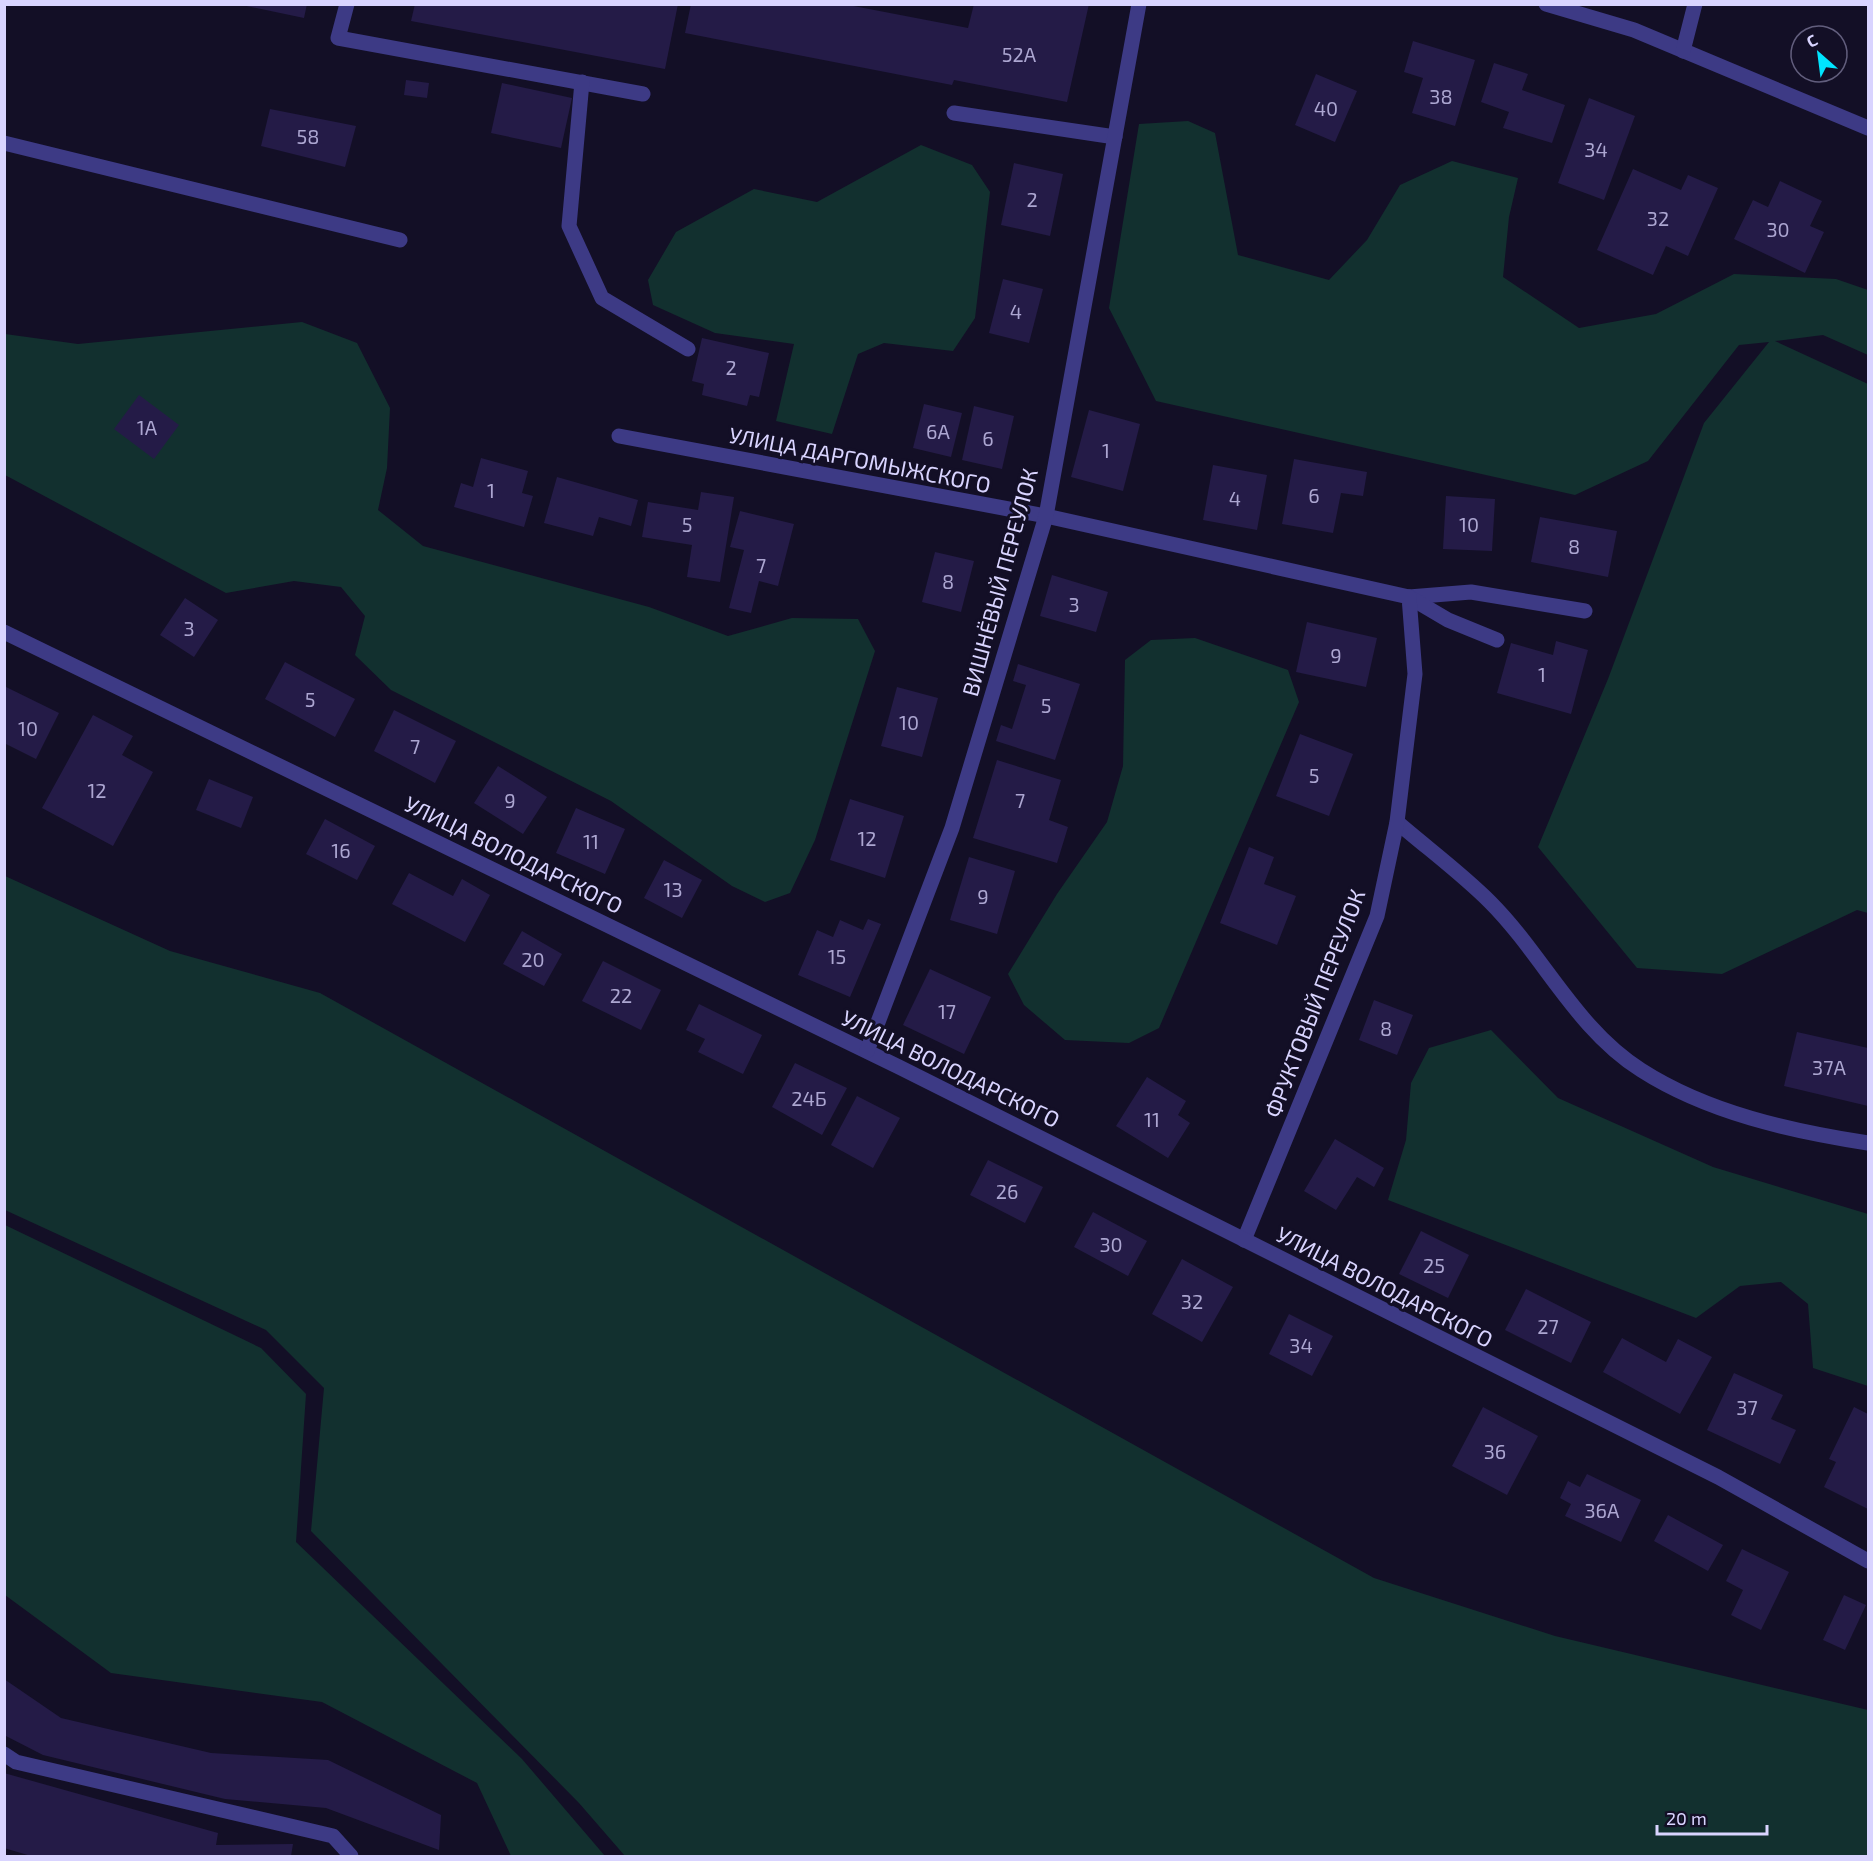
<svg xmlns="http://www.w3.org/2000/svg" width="1873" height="1861" font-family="'Exo 2',sans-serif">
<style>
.green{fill:#12302f}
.building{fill:#241b47}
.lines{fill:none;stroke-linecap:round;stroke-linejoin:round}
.service{stroke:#3d3a85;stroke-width:15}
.minor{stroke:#3d3a85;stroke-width:15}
.labels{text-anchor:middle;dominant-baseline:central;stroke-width:6;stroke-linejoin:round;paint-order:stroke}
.number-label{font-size:20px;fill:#aca6d1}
.street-label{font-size:22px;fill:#d9d4ff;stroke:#130f26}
</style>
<rect width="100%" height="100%" fill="#130f26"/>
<g class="green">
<path d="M1188,121L1215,133L1238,255L1329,280L1367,240L1400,185L1452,161L1518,178L1509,217L1503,277L1579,328L1656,314L1734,274L1836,279L1868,290V355L1823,335L1775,341L1868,384V913L1857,910L1722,974L1637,968L1538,847L1608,679L1704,423L1769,342L1739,345L1648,461L1575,495L1156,401L1109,308L1139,124Z"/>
<path d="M921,145L972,165L990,192L975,318L953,351L884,343L858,354L832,434L776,421L794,344L715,333L653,305L648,280L676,232L754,189L817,202Z"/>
<path d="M302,322L357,343L390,408L387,468L378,510L423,546L649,607L728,636L792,618L858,619L875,651L815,840L790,893L765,902L732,886L611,801L391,690L355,655L365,616L341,587L294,581L226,593L5,475V334L78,344Z"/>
<path d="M1195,638L1288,670L1299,702L1159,1028L1129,1043L1065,1040L1024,1005L1008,974L1057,894L1107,822L1123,766L1125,660L1151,640Z"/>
<path d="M5,876L170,951L320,993L1374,1578L1555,1636L1868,1710V1856H625L579,1803L311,1531L324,1388L266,1330L5,1210Z"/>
<path d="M1491,1030L1558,1098L1713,1167L1868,1214V1386L1813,1368L1808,1304L1781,1282L1740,1286L1696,1318L1388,1200L1406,1140L1411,1083L1429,1048Z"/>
<path d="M5,1225L261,1348L306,1394L296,1542L522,1759L605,1856H511L477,1783L322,1702L111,1673L5,1595Z"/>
</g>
<g class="building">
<path d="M237,4H307L304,18Z"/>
<path d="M415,4H678L665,69L411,21Z"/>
<path d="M691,4H843L968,28L974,4H1089L1067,102L954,80L952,85L685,33Z"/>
<path d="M1413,41L1475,60L1455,126L1412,113L1423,78L1404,72Z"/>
<path d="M1494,63L1528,74L1522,90L1565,105L1552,143L1503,128L1509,112L1481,102Z"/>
<path d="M1316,74L1357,91L1335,142L1295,125Z"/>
<path d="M406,80L429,83L427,98L404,95Z"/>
<path d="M502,83L572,98L561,148L491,133Z"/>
<path d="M1589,98L1635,116L1604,200L1558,183Z"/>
<path d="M270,109L356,126L345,167L261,146Z"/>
<path d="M1014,163L1063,174L1050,236L1001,225Z"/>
<path d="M1633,169L1681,190L1688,175L1718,188L1688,256L1666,246L1653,275L1597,250Z"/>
<path d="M1780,181L1822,201L1810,226L1824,232L1805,273L1734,239L1753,200L1768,207Z"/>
<path d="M1003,279L1043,289L1029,343L989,333Z"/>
<path d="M702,338L769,353L759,397L750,395L747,406L702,395L704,384L692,381Z"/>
<path d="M139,395L179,425L154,459L114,429Z"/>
<path d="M924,404L962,413L951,457L913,448Z"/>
<path d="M974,406L1014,416L1002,469L962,460Z"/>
<path d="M1089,410L1140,424L1123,491L1071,477Z"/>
<path d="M481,458L528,471L522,493L533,496L524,527L454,507L461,483L473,487Z"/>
<path d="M1294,459L1367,472L1363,496L1341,493L1333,533L1282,524Z"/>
<path d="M1213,465L1267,475L1257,530L1203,520Z"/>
<path d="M557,477L638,500L631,526L599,517L593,536L544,523Z"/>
<path d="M701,492L734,497L720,582L687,577L692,545L642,537L648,502L698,510Z"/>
<path d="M1446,496L1495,499L1492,551L1443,549Z"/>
<path d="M740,511L794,524L778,586L759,581L751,613L729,608L744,550L730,547Z"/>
<path d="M1540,517L1617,531L1608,577L1531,562Z"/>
<path d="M935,552L974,561L961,612L922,602Z"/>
<path d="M1052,575L1108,592L1096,632L1040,616Z"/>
<path d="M185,598L218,620L194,657L160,635Z"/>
<path d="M1307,622L1377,638L1366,687L1296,672Z"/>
<path d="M1556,641L1588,650L1571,714L1497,693L1511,643L1553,655Z"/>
<path d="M285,662L355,699L335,737L265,699Z"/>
<path d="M1018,664L1080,684L1055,760L996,741L1001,725L1012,729L1026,685L1013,681Z"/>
<path d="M4,686L59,713L36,759L4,743Z"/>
<path d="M897,687L938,698L922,757L881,746Z"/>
<path d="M394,710L456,741L435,783L374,751Z"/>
<path d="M93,715L133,736L122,755L153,772L113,846L42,808Z"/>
<path d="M1300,734L1353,754L1329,816L1276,796Z"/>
<path d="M997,760L1061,780L1049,820L1068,827L1057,863L973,838Z"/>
<path d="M498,766L547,797L523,834L474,803Z"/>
<path d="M209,779L253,797L241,828L196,810Z"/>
<path d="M850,799L904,816L885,878L830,860Z"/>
<path d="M576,808L625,829L605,874L556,853Z"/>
<path d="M325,819L375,846L357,880L306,854Z"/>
<path d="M1249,847L1274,857L1264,884L1296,896L1277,945L1220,923Z"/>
<path d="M969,857L1015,871L997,934L950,920Z"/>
<path d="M664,860L702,880L682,918L644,898Z"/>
<path d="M409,873L453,896L462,879L490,895L465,942L392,904Z"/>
<path d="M868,919L881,924L850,997L798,975L817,930L833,937L840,920L863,930Z"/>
<path d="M522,931L562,954L544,986L503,964Z"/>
<path d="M603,961L661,990L641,1030L582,1001Z"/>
<path d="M930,969L991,997L964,1054L903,1025Z"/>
<path d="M1374,1000L1413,1015L1397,1055L1359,1040Z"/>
<path d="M699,1004L762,1035L743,1074L698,1052L705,1039L686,1030Z"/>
<path d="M1797,1032L1868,1048V1106L1784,1086Z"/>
<path d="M795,1063L847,1088L822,1135L772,1107Z"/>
<path d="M1147,1077L1186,1101L1178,1115L1190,1123L1168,1158L1116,1126Z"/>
<path d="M857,1096L900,1118L873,1168L831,1145Z"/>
<path d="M1335,1139L1384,1168L1374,1187L1357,1177L1336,1210L1304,1191Z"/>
<path d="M988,1160L1043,1187L1025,1223L970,1195Z"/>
<path d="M1093,1212L1147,1241L1128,1276L1074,1247Z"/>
<path d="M1421,1231L1469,1255L1448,1298L1399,1274Z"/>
<path d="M1182,1259L1233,1287L1202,1342L1152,1314Z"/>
<path d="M1526,1289L1591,1322L1571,1363L1505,1330Z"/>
<path d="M1289,1314L1333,1336L1312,1376L1269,1354Z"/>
<path d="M1622,1338L1666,1362L1678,1339L1712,1357L1680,1414L1603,1372Z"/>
<path d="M1734,1373L1783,1395L1771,1419L1796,1430L1780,1464L1707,1430Z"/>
<path d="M1483,1407L1538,1436L1507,1495L1452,1466Z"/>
<path d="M1854,1407L1868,1414V1509L1824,1487L1836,1462L1829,1459Z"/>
<path d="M1587,1474L1641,1500L1621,1542L1565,1516L1571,1504L1560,1498L1568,1481L1580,1487Z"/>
<path d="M1668,1515L1723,1545L1708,1571L1654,1541Z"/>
<path d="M1742,1549L1789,1572L1761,1630L1731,1615L1743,1590L1726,1581Z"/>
<path d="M1844,1595L1866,1605L1845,1650L1823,1640Z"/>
<path d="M4,1679L61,1718L211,1753L328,1760L441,1815L439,1850L326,1808L225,1799L43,1755L4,1735Z"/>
<path d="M4,1773L218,1833L216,1845L293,1844L291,1856H31L4,1848Z"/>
</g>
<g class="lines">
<g class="service">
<path d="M347,4L338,38L643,94"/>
<path d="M582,82L569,226L602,298L688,349"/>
<path d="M954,113L1115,137"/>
<path d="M4,143L400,240"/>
<path d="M1409,597L1471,592L1585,611"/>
<path d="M1409,597L1448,620L1497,640"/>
<path d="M1397,822C1427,848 1461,873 1490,902C1543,955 1576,1029 1641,1070C1708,1113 1791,1131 1868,1143"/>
<path d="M4,1754L16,1762L333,1836L351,1856"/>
</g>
<g class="minor">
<path d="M1546,4L1634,30L1868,128"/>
<path d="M1683,51L1695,4"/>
<path d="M619,436L1046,516L1409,597L1415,674L1397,822L1377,916L1244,1240"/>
<path d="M4,632L899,1067L1718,1477L1868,1561"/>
<path d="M867,1051L952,828L1046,516L1139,4"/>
</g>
</g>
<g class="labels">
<g class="number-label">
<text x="1019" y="54">52А</text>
<text x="1441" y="96">38</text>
<text x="1326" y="108">40</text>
<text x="308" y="136">58</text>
<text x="1596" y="149">34</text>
<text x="1032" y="199">2</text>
<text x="1658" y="218">32</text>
<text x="1778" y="229">30</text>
<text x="1016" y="311">4</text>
<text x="731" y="367">2</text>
<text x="147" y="427">1А</text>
<text x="938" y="431">6А</text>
<text x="988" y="438">6</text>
<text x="1106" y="450">1</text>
<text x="491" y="490">1</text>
<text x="1314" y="495">6</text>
<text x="1235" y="498">4</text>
<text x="687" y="524">5</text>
<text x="1469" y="524">10</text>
<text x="1574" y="546">8</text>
<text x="761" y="565">7</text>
<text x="948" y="581">8</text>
<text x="1074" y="604">3</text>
<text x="189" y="628">3</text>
<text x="1336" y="655">9</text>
<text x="1542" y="674">1</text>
<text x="310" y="699">5</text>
<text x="1046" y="705">5</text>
<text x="909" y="722">10</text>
<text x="28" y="728">10</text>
<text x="415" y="746">7</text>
<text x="1314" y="775">5</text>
<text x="97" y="790">12</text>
<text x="510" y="800">9</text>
<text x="1020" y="800">7</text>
<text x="867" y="838">12</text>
<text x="591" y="841">11</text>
<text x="341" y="850">16</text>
<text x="673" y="889">13</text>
<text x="983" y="896">9</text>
<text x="837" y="956">15</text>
<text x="533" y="959">20</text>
<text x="621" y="995">22</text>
<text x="947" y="1011">17</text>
<text x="1386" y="1028">8</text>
<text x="1829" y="1067">37А</text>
<text x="809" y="1098">24Б</text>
<text x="1152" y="1119">11</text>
<text x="1007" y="1191">26</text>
<text x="1111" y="1244">30</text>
<text x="1434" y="1265">25</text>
<text x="1192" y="1301">32</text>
<text x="1548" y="1326">27</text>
<text x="1301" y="1345">34</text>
<text x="1747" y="1407">37</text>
<text x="1495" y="1451">36</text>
<text x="1602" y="1510">36А</text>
</g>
<g class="street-label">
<text transform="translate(860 459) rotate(11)">УЛИЦА ДАРГОМЫЖСКОГО</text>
<text transform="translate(999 582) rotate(-75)">ВИШНЁВЫЙ ПЕРЕУЛОК</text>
<text transform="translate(514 854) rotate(26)">УЛИЦА ВОЛОДАРСКОГО</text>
<text transform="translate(1314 1003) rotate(-69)">ФРУКТОВЫЙ ПЕРЕУЛОК</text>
<text transform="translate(951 1068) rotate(26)">УЛИЦА ВОЛОДАРСКОГО</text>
<text transform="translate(1385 1286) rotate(27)">УЛИЦА ВОЛОДАРСКОГО</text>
</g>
</g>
<rect width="1873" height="1861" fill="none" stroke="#d9d4ff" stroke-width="12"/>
<g transform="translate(1819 54) rotate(332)"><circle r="28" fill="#130f26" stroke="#625e7d" stroke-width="1.5"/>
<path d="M0-4.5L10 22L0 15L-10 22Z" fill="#00e5ff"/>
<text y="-9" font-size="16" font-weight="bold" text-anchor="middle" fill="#d9d4ff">С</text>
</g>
<path d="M1657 1825v9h110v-9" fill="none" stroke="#d9d4ff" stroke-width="3"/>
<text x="1666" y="1825" font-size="18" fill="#d9d4ff" stroke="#130f26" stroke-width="4.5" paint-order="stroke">20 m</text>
</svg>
